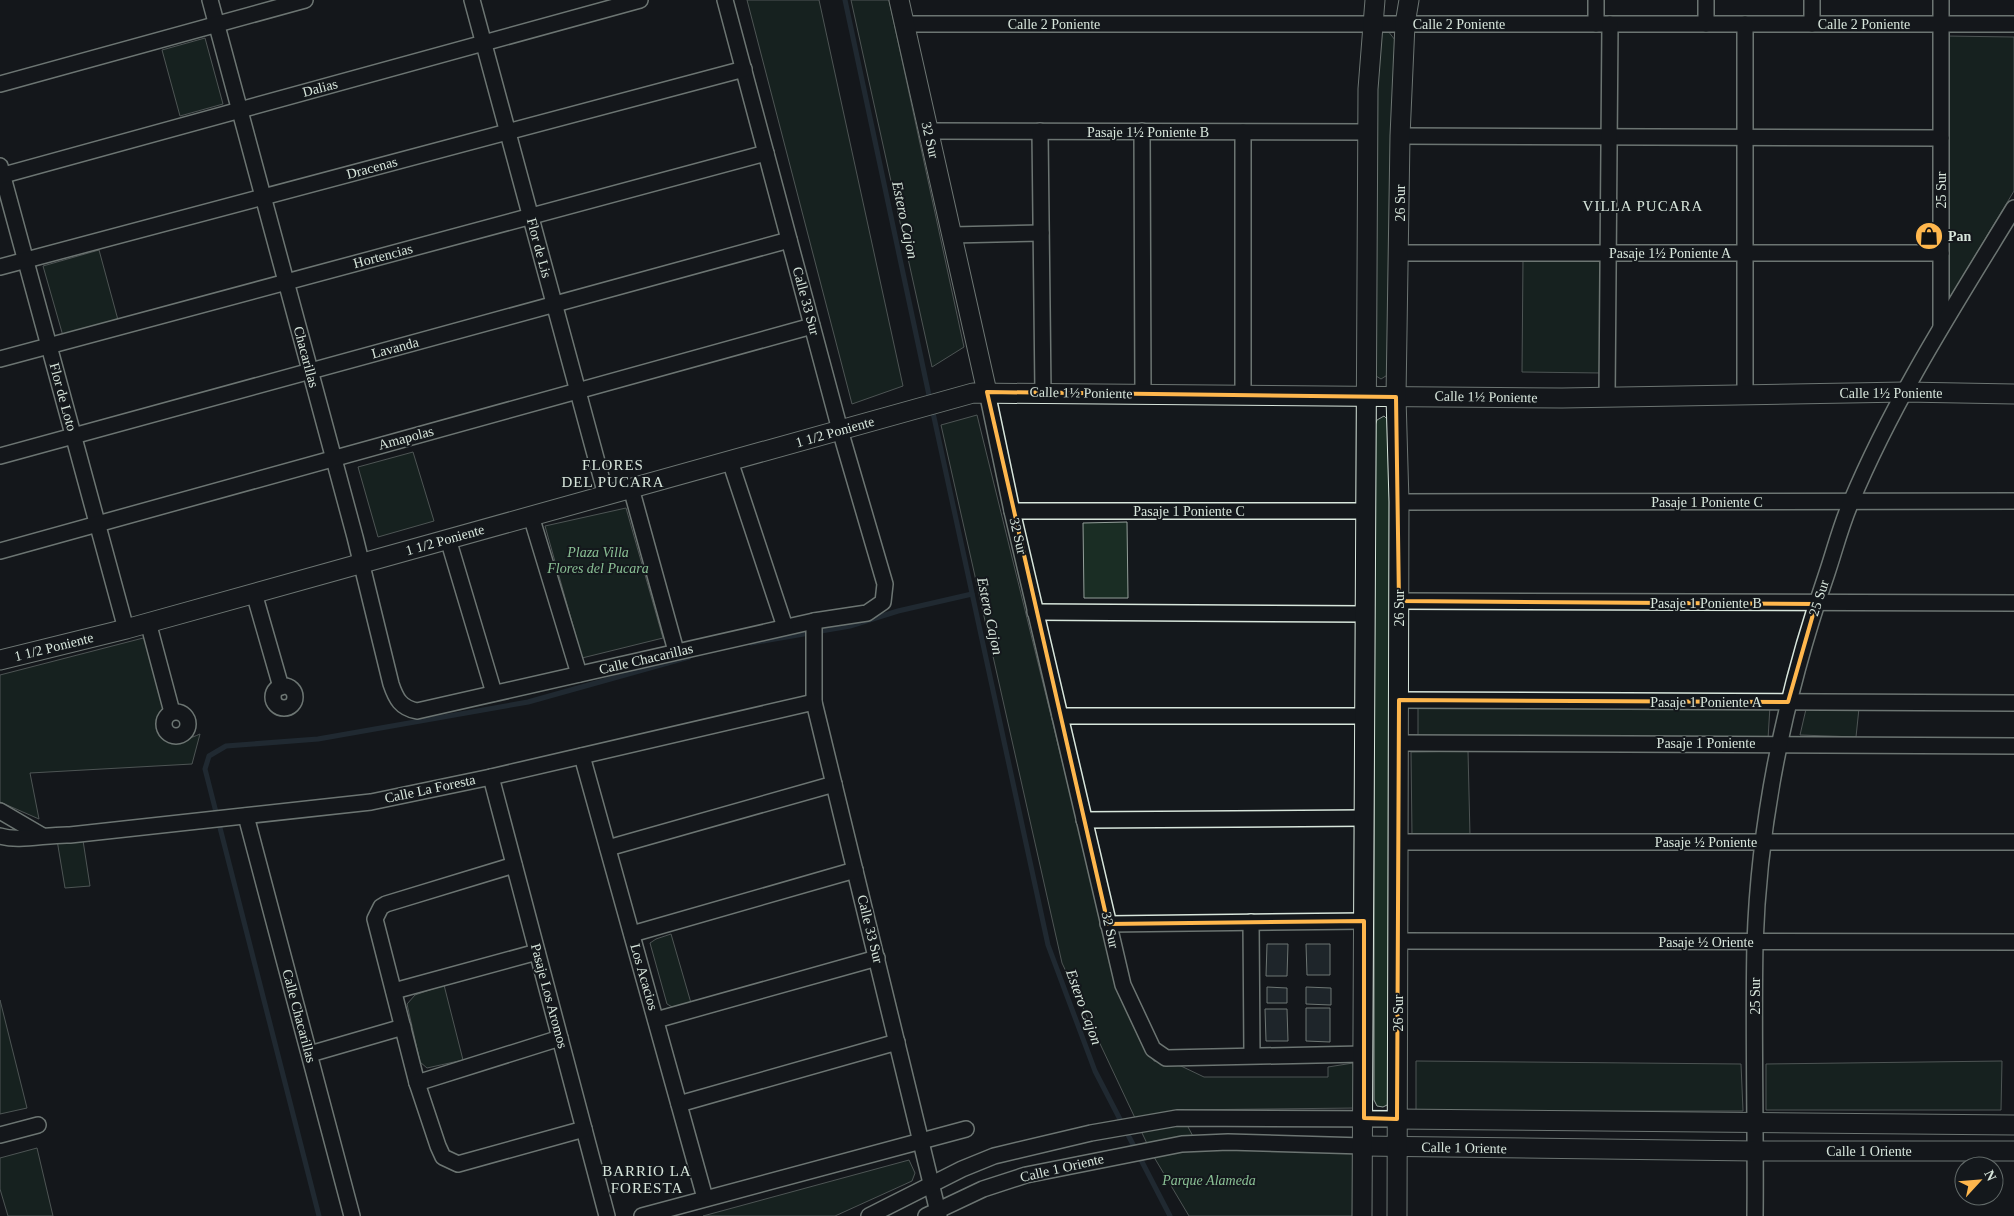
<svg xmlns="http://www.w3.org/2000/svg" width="2014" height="1216" font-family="'Times New Roman',serif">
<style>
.green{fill:#1a2d24;stroke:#939e99}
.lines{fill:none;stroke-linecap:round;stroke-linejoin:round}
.stream{stroke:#2f3f4d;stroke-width:5}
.building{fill:#2c363c;stroke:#d8e6dc}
.minor-casing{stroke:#d8e6dc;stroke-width:18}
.tertiary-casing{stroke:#d8e6dc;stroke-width:21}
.minor{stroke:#14181c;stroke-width:15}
.tertiary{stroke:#14181c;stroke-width:19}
.marked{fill:none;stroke:#ffb74d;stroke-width:4;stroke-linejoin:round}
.labels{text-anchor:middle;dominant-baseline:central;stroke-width:4;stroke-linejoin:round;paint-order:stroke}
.street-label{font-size:14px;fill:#d8e6dc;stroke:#14181c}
.poi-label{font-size:14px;font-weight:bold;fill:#d8e6dc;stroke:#14181c;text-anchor:start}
.park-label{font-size:14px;font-style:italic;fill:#8ac095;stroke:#14181c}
.neighbourhood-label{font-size:15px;letter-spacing:1px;fill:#d8e6dc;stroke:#14181c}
.water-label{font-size:15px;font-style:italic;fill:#d8e6dc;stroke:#14181c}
</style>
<rect width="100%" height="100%" fill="#14181c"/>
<g class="green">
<path d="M747,0H819L903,386L852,404Z"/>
<path d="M851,0H889L964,347L932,367Z"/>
<path d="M1388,31L1395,40L1389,374L1381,379L1376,376L1377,34Z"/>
<path d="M1945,36L2014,37V191L1949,299Z"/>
<path d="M205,38L223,104L180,116L162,50Z"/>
<path d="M99,250L118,320L63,336L43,266Z"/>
<path d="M1523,259L1603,260L1602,373L1522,372Z"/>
<path d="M977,415L1120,996L1154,1061L1181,1066L1204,1077H1328V1067L1353,1063L1357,1108L1179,1110L1196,1142L1367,1153L1366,1216H1189L1151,1152L1062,963L941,425Z"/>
<path d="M1384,416L1391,423L1389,1104L1383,1107L1377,1106L1374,1100V428L1377,420Z"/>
<path d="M413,452L434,521L378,537L358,467Z"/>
<path d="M626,508L663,638L582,658L545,526Z"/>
<path d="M1127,522L1128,598H1084L1083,523Z"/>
<path d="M151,636L168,711L163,720C169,743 180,743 200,734L192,764L30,773L39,819L0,802V675Z"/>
<path d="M1418,706H1770L1768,739L1418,740Z"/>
<path d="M1859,708L1856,737L1800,735L1806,709Z"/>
<path d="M1468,751L1470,836H1412L1411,752Z"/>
<path d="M56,834H82L90,886L65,888Z"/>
<path d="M671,934L691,1003L674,1008L667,1004L650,943L656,939Z"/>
<path d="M444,985L463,1060L427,1068L420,1062L407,1004L415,995Z"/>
<path d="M0,1000L27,1108L0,1114Z"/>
<path d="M1416,1061L1741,1064L1743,1111H1416Z"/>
<path d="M2002,1061L2001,1110H1766V1064Z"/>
<path d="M37,1148L53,1216H8L0,1189V1158Z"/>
<path d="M909,1160L915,1173L912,1181L835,1216H703Z"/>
</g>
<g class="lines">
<g class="stream">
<path d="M845,0L930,400"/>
<path d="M932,408L1048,945L1095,1071L1170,1216"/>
<path d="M751,643L850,626L898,611L972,594"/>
<path d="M319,1216L205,769L209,756L226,746L318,739L528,702L689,657"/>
</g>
</g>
<g class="building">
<path d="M1267,944H1288L1287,976H1266Z"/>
<path d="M1306,944H1330V975H1307Z"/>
<path d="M1267,987L1287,988V1003H1267Z"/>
<path d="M1306,987L1331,988V1005L1306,1004Z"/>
<path d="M1306,1008H1330V1042L1306,1041Z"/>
<path d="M1265,1009H1287L1288,1041H1266Z"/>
</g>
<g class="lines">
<defs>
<g id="minor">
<path d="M210,0L355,537L391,684C396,699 401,708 417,711L814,621L867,613L883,602L885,584L840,430L725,0"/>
<path d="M472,0L606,495"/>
<path d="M1596,0V24"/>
<path d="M1706,0V24"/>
<path d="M1812,0V24"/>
<path d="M1941,0V327"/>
<path d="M903,24H2014"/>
<path d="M0,84L305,0"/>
<path d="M928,131L1369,132"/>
<path d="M1040,131L1043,393"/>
<path d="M1142,131L1143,394"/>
<path d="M1243,132V395"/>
<path d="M1400,136L1941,138"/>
<path d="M0,166L126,629"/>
<path d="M0,176L640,0"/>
<path d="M952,235L1041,233"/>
<path d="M1399,253H1941"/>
<path d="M0,267L744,69"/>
<path d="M0,359L766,153"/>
<path d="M987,392L1012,511L1123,985L1153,1049L1166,1058L1363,1054"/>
<path d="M1745,395V24"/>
<path d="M1607,398L1610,24"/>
<path d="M0,456L789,240"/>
<path d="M730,461L785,627"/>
<path d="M631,488L676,651"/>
<path d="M1399,502L2014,501"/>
<path d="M1012,511H1367"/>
<path d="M531,516L579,674"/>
<path d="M448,539L494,693"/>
<path d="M0,551L812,326"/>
<path d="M254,593L281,687"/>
<path d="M1399,601L2014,603"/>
<path d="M1035,612L1365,614"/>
<path d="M814,621V702L939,1216"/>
<path d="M148,622L172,712"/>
<circle cx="284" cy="697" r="11"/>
<path d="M1399,700L2014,703"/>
<circle cx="176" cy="724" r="12"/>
<path d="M1060,716H1364"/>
<path d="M1398,743L2014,746"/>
<path d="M582,756L705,1198"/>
<path d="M491,777L607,1216"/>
<path d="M0,811L41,835"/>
<path d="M246,816L352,1216"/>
<path d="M1084,820L1364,818"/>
<path d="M0,836C19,842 48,834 70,835L371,802L491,777L814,702"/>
<path d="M1398,842H2014"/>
<path d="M608,848L834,784"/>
<path d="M514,865L386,904L381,907L375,919L417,1083L438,1146L443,1157L458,1164L584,1129"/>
<path d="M1251,922L1252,1055"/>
<path d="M1108,924L1364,921"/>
<path d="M632,934L855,870"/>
<path d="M1398,941L2014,942"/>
<path d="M394,991L537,952"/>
<path d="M656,1020L877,958"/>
<path d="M310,1054L403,1027"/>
<path d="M417,1083L560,1038"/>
<path d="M679,1104L897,1042"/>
<path d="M0,1135L38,1125"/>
<path d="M642,1216L966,1129"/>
<path d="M869,1216L962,1169L994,1156L1091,1133L1177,1118L1397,1119"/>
<path d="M926,1216L983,1189L1026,1175L1182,1144L1228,1142L1363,1146"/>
<path d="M1755,1216C1756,1125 1753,1034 1755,944C1759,817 1786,692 1827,573C1835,549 1841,525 1851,502C1894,399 1956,303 2014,208"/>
</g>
<g id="tertiary">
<path d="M899,0L987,392"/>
<path d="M0,660L126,629L973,393L1562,398L1905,392L2014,394"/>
<path d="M1397,1119L2014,1125"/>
<path d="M1363,1146L1755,1151H2014"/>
<path d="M1362,1216L1368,89L1375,0"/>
<path d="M1397,1216L1399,502L1396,397L1400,136L1405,24L1409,0"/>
</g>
</defs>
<use href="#minor" class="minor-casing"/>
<use href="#tertiary" class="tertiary-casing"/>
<use href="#minor" class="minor"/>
<use href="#tertiary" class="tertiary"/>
</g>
<path d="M0 0H2014V1216H0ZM987,392L1396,397L1399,601L1816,604L1788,702L1399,700L1397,1119L1364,1118V921L1108,924Z" fill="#14181c" fill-opacity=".55" fill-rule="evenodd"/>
<path class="marked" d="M987,392L1396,397L1399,601L1816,604L1788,702L1399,700L1397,1119L1364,1118V921L1108,924Z"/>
<defs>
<symbol id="shop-disc" viewBox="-11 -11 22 22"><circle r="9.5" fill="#ffb74d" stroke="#14181c"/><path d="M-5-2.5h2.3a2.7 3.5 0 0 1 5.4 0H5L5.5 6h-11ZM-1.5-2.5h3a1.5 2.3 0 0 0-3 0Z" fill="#111"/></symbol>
</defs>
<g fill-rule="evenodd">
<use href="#shop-disc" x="1913" y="220" width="32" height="32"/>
</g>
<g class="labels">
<g class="street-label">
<text x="1054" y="24">Calle 2 Poniente</text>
<text x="1459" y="24">Calle 2 Poniente</text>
<text x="1864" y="24">Calle 2 Poniente</text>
<text transform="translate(320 88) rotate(-15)">Dalias</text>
<text x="1148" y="132">Pasaje 1½ Poniente B</text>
<text transform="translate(930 140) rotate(77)">32 Sur</text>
<text transform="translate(372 168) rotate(-15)">Dracenas</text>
<text transform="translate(1941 190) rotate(-90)">25 Sur</text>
<text transform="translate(1400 203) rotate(-90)">26 Sur</text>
<text transform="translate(539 248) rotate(75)">Flor de Lis</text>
<text x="1670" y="253">Pasaje 1½ Poniente A</text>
<text transform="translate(383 256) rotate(-15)">Hortencias</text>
<text transform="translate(806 301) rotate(75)">Calle 33 Sur</text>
<text transform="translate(395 348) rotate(-15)">Lavanda</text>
<text transform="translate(306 357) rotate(75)">Chacarillas</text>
<text transform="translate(1081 393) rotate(1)">Calle 1½ Poniente</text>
<text x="1891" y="393">Calle 1½ Poniente</text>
<text transform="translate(63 397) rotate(75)">Flor de Loto</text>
<text transform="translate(1486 397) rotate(1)">Calle 1½ Poniente</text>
<text transform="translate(835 432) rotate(-16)">1 1/2 Poniente</text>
<text transform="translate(406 438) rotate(-15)">Amapolas</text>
<text x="1707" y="502">Pasaje 1 Poniente C</text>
<text x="1189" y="511">Pasaje 1 Poniente C</text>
<text transform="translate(1018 536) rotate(77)">32 Sur</text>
<text transform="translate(445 540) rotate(-16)">1 1/2 Poniente</text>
<text transform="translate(1819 598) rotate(-72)">25 Sur</text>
<text x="1706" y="603">Pasaje 1 Poniente B</text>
<text transform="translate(1399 608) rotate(-90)">26 Sur</text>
<text transform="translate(54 647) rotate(-14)">1 1/2 Poniente</text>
<text transform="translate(646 659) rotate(-13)">Calle Chacarillas</text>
<text x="1706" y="702">Pasaje 1 Poniente A</text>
<text x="1706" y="743">Pasaje 1 Poniente</text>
<text transform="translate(430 789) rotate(-12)">Calle La Foresta</text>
<text x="1706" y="842">Pasaje ½ Poniente</text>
<text transform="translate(870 929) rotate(76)">Calle 33 Sur</text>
<text transform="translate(1110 930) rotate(77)">32 Sur</text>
<text x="1706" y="942">Pasaje ½ Oriente</text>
<text transform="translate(644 977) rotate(74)">Los Acacios</text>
<text transform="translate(549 996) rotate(75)">Pasaje Los Aromos</text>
<text transform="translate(1755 996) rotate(-90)">25 Sur</text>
<text transform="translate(1398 1013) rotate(-90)">26 Sur</text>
<text transform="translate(299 1016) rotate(75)">Calle Chacarillas</text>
<text transform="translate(1464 1148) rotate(1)">Calle 1 Oriente</text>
<text x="1869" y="1151">Calle 1 Oriente</text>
<text transform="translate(1062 1168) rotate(-13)">Calle 1 Oriente</text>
</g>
<g class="poi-label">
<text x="1948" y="236">Pan</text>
</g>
<g class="park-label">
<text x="598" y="552">Plaza Villa<tspan x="598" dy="16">Flores del Pucara</tspan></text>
<text x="1209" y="1180">Parque Alameda</text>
</g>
<g class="neighbourhood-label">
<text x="1643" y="206">VILLA PUCARA</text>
<text x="613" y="465">FLORES<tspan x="613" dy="17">DEL PUCARA</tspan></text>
<text x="647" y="1171">BARRIO LA<tspan x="647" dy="17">FORESTA</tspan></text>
</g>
<g class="water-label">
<text transform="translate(905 220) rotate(78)">Estero Cajon</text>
<text transform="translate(990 616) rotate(78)">Estero Cajon</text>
<text transform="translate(1084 1007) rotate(70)">Estero Cajon</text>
</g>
</g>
<g transform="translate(1979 1181) rotate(64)"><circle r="24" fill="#14181c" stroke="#626a69"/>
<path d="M0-4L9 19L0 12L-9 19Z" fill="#ffb74d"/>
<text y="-8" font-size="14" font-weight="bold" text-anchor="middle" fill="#d8e6dc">N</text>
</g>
</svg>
